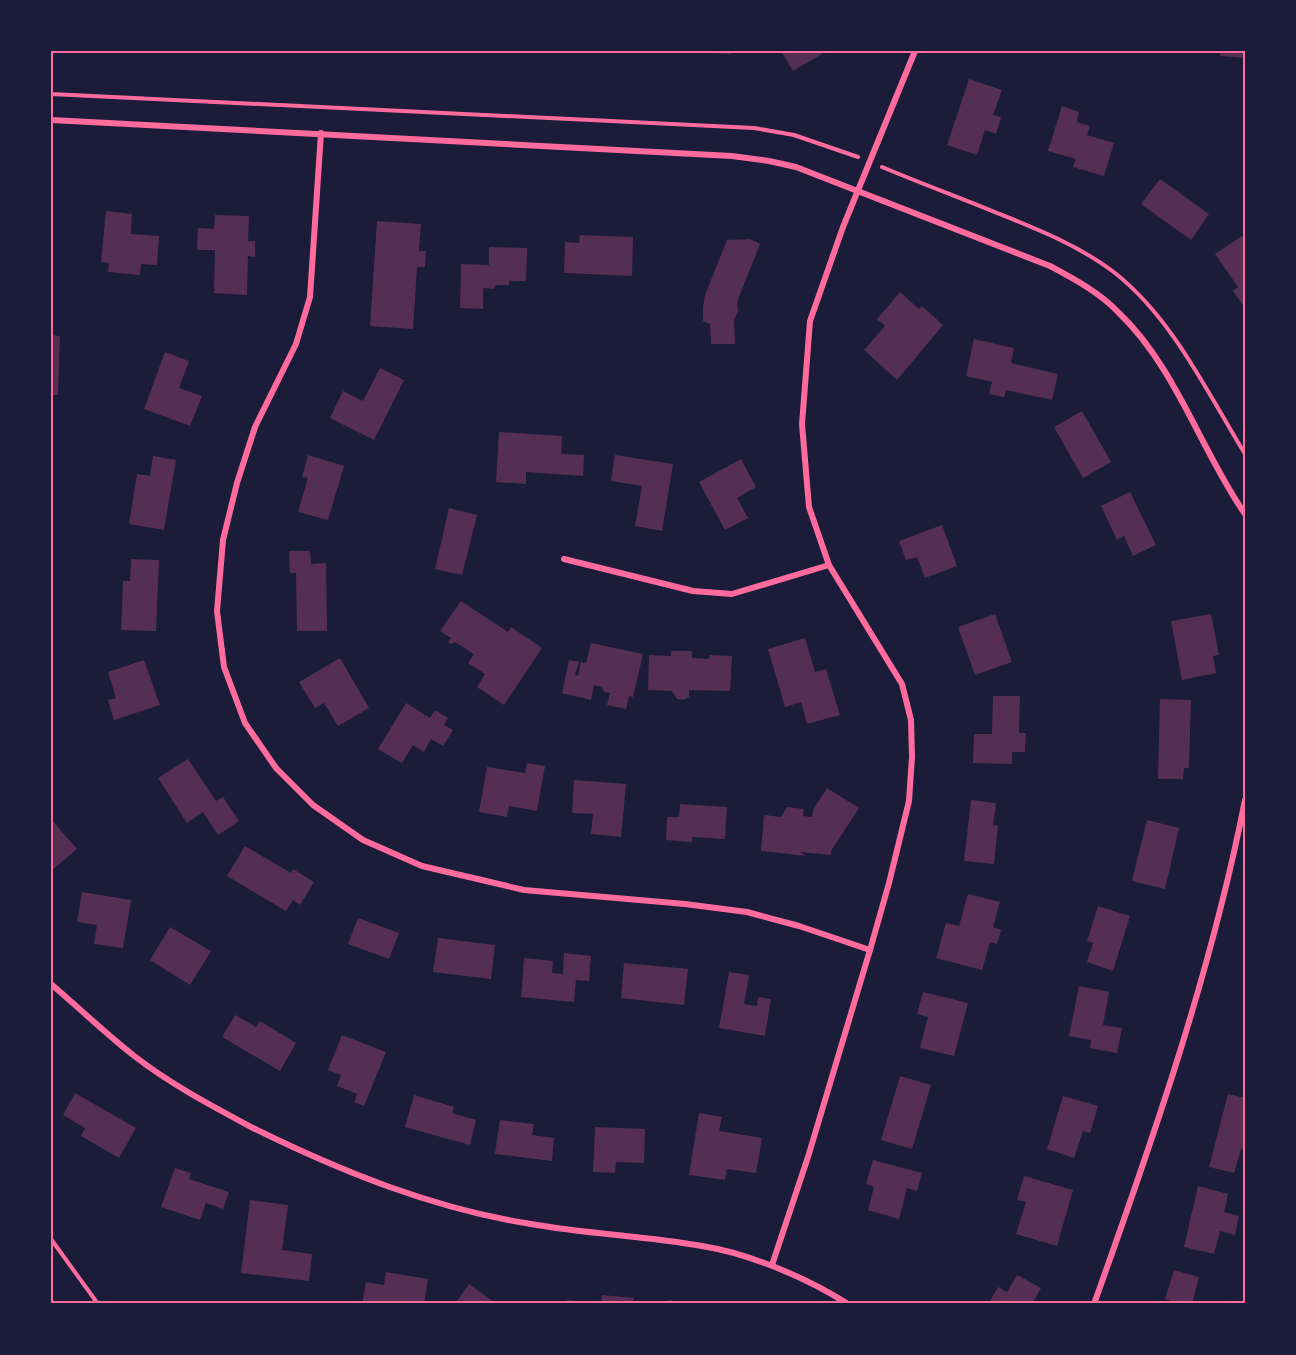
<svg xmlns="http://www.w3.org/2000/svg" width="1296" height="1355" font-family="'Titillium Web',sans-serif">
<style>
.building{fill:#542f53}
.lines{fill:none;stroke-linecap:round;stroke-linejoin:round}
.path{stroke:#ff6b9d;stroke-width:4}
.minor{stroke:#ff6b9d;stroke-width:6}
.neatline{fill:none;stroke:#ff6b9d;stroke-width:2}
</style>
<rect width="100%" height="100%" fill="#1b1b3a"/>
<g class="building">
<path d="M708,51H731V54L708,53Z"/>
<path d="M781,51H827L793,71Z"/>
<path d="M1220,51H1245V58L1220,56Z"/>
<path d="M969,79L1002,90L993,115L1001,117L996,134L985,130L977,155L947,145Z"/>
<path d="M1062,106L1079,112L1077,122L1090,126L1087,135L1114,143L1104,176L1073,167L1076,159L1048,151Z"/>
<path d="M1160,179L1209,214L1191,240L1141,204Z"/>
<path d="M106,211L132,214L131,234L159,236L157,265L141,264L140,275L108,272L109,263L101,262Z"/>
<path d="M215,215L249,216L248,241H255V257L248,256L247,295L214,293L215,250H197L198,228L214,229Z"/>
<path d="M377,221L421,224L419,251H426L425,267H417L413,329L370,326Z"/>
<path d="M580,235L633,237L632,276L564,273L565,242L579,243Z"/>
<path d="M1242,236L1245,240V308L1233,291L1238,287L1215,254Z"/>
<path d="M750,239L760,244L737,302L738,311L734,320L735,344H711L710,324L703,321V307L705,295L727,240Z"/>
<path d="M489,247L527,248L526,281H509V285H495L494,289L483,288V309L460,308L461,264L489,265Z"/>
<path d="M900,292L919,309L922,306L943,325L897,380L864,350L885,326L877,319Z"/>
<path d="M51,335L60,336L58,395H51Z"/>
<path d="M974,339L1014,348L1011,363L1058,374L1052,400L1006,390L1004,397L989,394L992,382L966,376Z"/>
<path d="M165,352L189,361L179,388L202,396L190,426L144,409Z"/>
<path d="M380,368L404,380L374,440L330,418L343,391L363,401Z"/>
<path d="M1082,411L1111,462L1083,478L1054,427Z"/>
<path d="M499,432L562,436L561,454L584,455L583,476L526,472V484L496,482Z"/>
<path d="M308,455L344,466L328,520L298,512L308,478L302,477Z"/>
<path d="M615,455L673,464L662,531L635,526L642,486L611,481Z"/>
<path d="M153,456L176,460L164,530L129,524L137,474L150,476Z"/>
<path d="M741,459L756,487L737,498L748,518L725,530L699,482Z"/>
<path d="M1130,492L1156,545L1133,556L1124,536L1117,540L1101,506Z"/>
<path d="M449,508L477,515L462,575L435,569Z"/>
<path d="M942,525L957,566L925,578L917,557L906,560L899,541Z"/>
<path d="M289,551H310L311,564L326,563L327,631H297L296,573H290Z"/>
<path d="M131,559L159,560L156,631L121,630L123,581H130Z"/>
<path d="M461,601L508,632L511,627L542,648L504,705L477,687L485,674L468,663L474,654L455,642L451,644L448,642L451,638L440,631Z"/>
<path d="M995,614L1012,662L975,675L958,627Z"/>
<path d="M1211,614L1219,655L1213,656L1216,673L1182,680L1171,621Z"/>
<path d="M805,638L815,672L826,669L840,715L807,724L801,702L785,707L768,649Z"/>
<path d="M591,643L643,654L633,697L629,696L626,709L607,705L610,693L604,692L602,687L594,685L591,700L562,693L569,660L579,662L575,675L578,676L581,662L586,663Z"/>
<path d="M671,651H692V658L709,659L710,655L732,656L730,691L689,690V697L683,700L677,699L672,691L648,690L649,655L671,656Z"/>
<path d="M340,658L369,708L338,726L324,703L315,708L299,682Z"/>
<path d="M144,660L160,705L114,720L108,700L116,698L108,672Z"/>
<path d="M993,696H1020L1019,733H1026L1025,752H1012V764L973,763L974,734H992Z"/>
<path d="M1160,699L1191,700L1189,768H1184L1183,779H1158Z"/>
<path d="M406,703L430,718L435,710L448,718L444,725L453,730L443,746L431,739L424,752L413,745L402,763L378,749Z"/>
<path d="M188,759L216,801L223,797L239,821L218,835L203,812L187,823L158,778Z"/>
<path d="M527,763L545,766L537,811L509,806L507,817L479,812L487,767L525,773Z"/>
<path d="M574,780L626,784L621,837L591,834L593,814L572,813Z"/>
<path d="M827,788L859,808L831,851V855L800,852L806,856L761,851L764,815L781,817L787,807L804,809L803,816L812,817L813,810Z"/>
<path d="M971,800L996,803L993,825L998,826L994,864L964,861Z"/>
<path d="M680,804L727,807L725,839L692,837V842L666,840L667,817H679Z"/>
<path d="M51,819L77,849L51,871Z"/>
<path d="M1147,820L1179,828L1165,889L1132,881Z"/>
<path d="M245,846L291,873L293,869L314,882L300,905L293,900L286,911L227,876Z"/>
<path d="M82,892L131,900L123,948L94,944L97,925L77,922Z"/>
<path d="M968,894L1000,902L993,927L1001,930L997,944L990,942L982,970L936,958L946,923L959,926Z"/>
<path d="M1098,906L1130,916L1113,971L1087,962L1093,943L1087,941Z"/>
<path d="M358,918L399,933L389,959L348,944Z"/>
<path d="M170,927L211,951L190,985L150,960Z"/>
<path d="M438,938L495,945L491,979L433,972Z"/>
<path d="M564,953L591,956L589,981L576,980L574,1002L521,997L524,958L553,961L552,973L563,974Z"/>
<path d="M624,963L688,969L684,1005L621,998Z"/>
<path d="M729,972L749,975L744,1004L757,1006L758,997L771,999L765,1036L719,1028Z"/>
<path d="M1079,986L1109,992L1103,1025L1122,1028L1117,1053L1090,1048L1091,1040L1069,1036Z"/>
<path d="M923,992L968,1003L954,1056L920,1048L928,1017L917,1014Z"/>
<path d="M235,1015L256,1027L260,1021L296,1043L280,1071L222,1037Z"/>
<path d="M342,1035L386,1052L364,1106L354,1102L357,1094L337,1086L341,1075L328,1070Z"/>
<path d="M900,1076L931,1085L912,1149L881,1140Z"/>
<path d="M75,1093L136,1128L119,1158L81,1136L85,1128L63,1115Z"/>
<path d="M1228,1094L1245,1098V1150L1241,1149L1234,1173L1209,1167Z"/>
<path d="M414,1095L454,1107L452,1113L476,1120L470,1145L405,1127Z"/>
<path d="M1063,1096L1098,1106L1090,1133L1083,1131L1074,1158L1047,1149Z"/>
<path d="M699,1113L722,1117L719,1131L762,1138L756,1173L727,1169L725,1180L689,1175Z"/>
<path d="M500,1120L534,1124L532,1135L554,1138L552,1161L495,1154Z"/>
<path d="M595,1127L645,1129L644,1163L616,1162L615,1173L593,1172Z"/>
<path d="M873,1160L922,1173L917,1191L907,1188L899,1219L868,1210L874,1187L866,1184Z"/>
<path d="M175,1168L191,1173L189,1179L229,1192L223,1209L206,1203L200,1220L161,1207Z"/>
<path d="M1024,1176L1073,1190L1057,1246L1016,1234L1026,1202L1017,1200Z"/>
<path d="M1198,1186L1228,1194L1224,1212L1239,1216L1235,1235L1220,1231L1214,1254L1184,1247Z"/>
<path d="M250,1200L288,1205L282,1250L312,1254L309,1281L241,1273Z"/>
<path d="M1174,1270L1199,1277L1192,1304H1170L1171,1301L1165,1299Z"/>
<path d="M386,1272L428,1279L424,1304H362L366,1282L384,1285Z"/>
<path d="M1017,1275L1041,1288L1032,1304H988L998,1287L1007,1292Z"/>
<path d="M469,1284L494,1302L493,1304H455Z"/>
<path d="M602,1295L634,1298L633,1304H601Z"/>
<path d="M567,1300L595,1302V1304H567Z"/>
<path d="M669,1300L689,1303V1304H668Z"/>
</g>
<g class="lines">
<g class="path">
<path d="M51,94L754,128L794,135L858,157"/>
<path d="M882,167C920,183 958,197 997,213C1037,229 1080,246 1115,273C1173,319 1207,392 1245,454"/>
<path d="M51,1239L98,1304"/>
</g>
<g class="minor">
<path d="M51,120L732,156L769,161L796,167L1050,266C1074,279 1099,292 1118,312C1176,367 1200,449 1245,514"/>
<path d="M321,133L310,297L296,344L255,427L237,483L223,540L217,611L224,667L245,723L276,768L313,805L363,840L422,866L524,890L685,904L747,912L799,926L870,950"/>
<path d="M564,559L693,591L732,594L829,565"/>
<path d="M51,984C78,1007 105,1033 133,1055C170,1084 212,1106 253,1128C340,1171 434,1209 531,1224C587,1234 645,1236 702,1246C751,1254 807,1278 848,1304"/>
<path d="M772,1265L808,1157L870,950L889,883L909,801L912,757L911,720L902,684L829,565L809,507L802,424L810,321L843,227L915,51"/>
<path d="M1094,1304C1153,1139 1211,973 1245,800"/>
</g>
</g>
<rect width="1296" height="1355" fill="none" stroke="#1b1b3a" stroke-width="105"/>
<rect x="52" y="52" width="1192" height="1250" class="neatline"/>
</svg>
